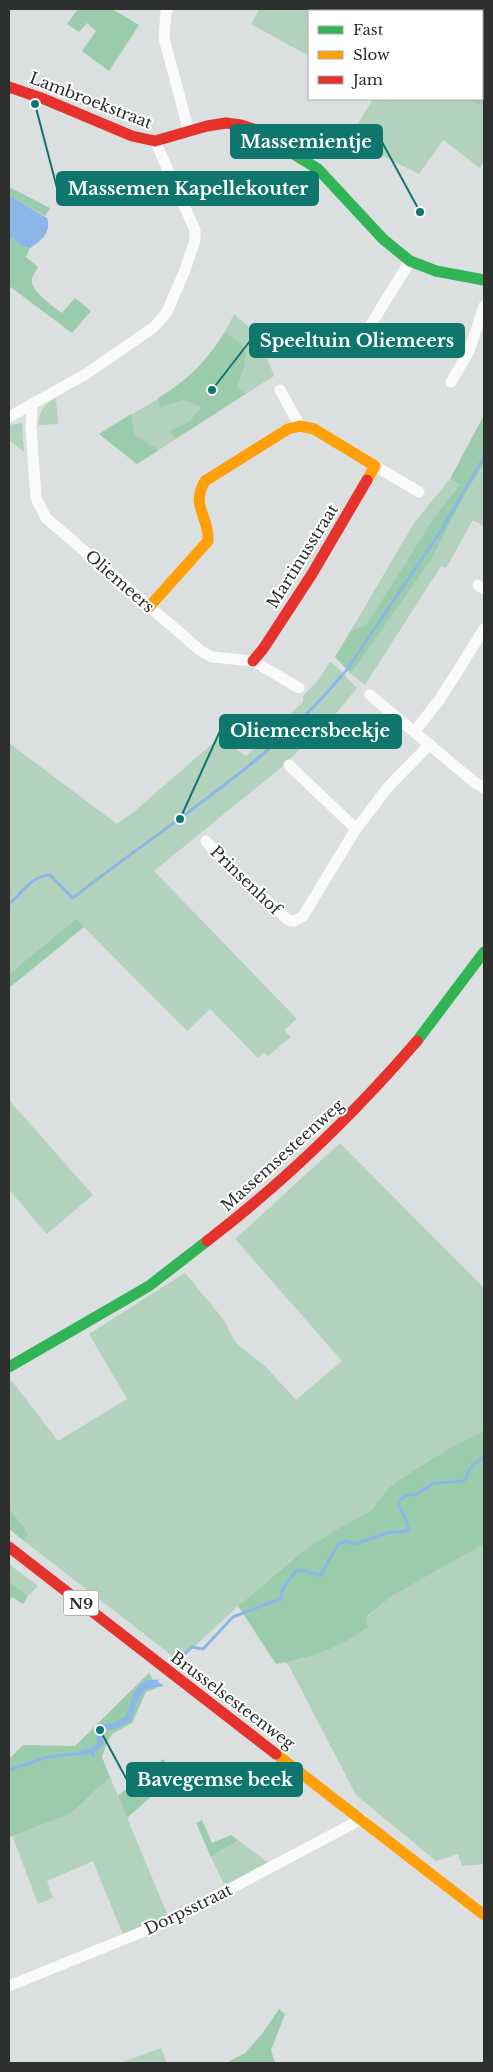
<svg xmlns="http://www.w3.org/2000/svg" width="493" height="2072" font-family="'Libre Baskerville',serif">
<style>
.green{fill:#b3d2bd}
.forest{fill:#9accac}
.water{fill:#8cb6e7}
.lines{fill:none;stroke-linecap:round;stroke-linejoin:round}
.stream{stroke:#8cb6e7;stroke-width:3}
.street{stroke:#fafafa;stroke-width:11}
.fast{stroke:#30b455;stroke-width:11}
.slow{stroke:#ff9f0a;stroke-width:11}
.jam{stroke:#e5322d;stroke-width:11}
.labels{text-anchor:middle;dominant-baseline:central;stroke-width:4;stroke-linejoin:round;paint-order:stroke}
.shield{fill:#fff;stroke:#6c6d6d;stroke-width:1}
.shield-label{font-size:15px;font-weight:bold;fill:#2d2f2f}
.street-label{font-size:16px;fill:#2d2f2f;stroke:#fff}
.leader{fill:none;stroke:#0f766e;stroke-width:2}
.callout-dot{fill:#0f766e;stroke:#fff;stroke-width:2}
.callout{fill:#0f766e;stroke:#0f766e;stroke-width:2}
.callout-label{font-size:18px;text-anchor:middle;font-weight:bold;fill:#fff}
</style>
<rect width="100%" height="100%" fill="#dbdfdf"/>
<g class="green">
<path d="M259,9H307L311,11H309V56L251,24Z"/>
<path d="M390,9H476L474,11H388Z"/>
<path d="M373,99H464L484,106V161L480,168L443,140L419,174L349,139Z"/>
<path d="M234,314L259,336L274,376L137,464L99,434C136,411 176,392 206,360C218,347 226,330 234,314Z"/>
<path d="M56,398L58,424L38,425C39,412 44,404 56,398Z"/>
<path d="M22,423L24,452L9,440V425Z"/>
<path d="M484,465V526L473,520L446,568L441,566L365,685L351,674L431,560L468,489Z"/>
<path d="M450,479L460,485L437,513L367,625L350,632L414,523Z"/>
<path d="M330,662L335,665L357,688L330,721L277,771L154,871L297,1019L284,1030L291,1037L268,1056L264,1052L258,1058L210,1009L187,1031L84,927L77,918L9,974V743L117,824L136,810L220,737L246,756L303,702V696L317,682Z"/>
<path d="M9,1100L93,1195L47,1234L9,1190Z"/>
<path d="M340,1143L484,1288V1431L448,1449L400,1479L387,1489L371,1511L335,1530L303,1551L238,1606L179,1661L24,1541L29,1534L9,1508V1473L11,1471L9,1468V1382L12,1381L58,1441L127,1399L89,1334L185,1273L224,1320L235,1342L266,1367L296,1400L342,1361L235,1239Z"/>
<path d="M484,1544V1864L462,1866L458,1854L436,1861L356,1795L289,1666L285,1662L302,1659L366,1621C372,1600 462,1556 484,1544Z"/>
<path d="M9,1564L38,1586L28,1596L11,1584L9,1586Z"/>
<path d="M110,1777L168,1916L123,1935L93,1861L47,1881L53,1898L38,1904L12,1835L70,1814Z"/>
<path d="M238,1840L270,1864L225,1887L211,1857Z"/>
<path d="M161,2048L167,2063H120Z"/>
</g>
<g class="forest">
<path d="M78,9H112L139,25L109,71L82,51L96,31L87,23L79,32L67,24Z"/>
<path d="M476,9H484V106L464,99H482V11H474Z"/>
<path d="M9,187L50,208L45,216L9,195Z"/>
<path d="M9,236L24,247L30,248L26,257L38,267C36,270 34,274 32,278C29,290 53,306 62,313L75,298L91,311L72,333L9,286Z"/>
<path d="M225,332L238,341L245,349V365L237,387L245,394L175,439L170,431L189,422L200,409V406L183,400L160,407L158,398C189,380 205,362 225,332Z"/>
<path d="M131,414L134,435L159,450L137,464L99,434Z"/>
<path d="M484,415V465L468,489L431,560L351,674L335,657L350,632L367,624L437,513L460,485L450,479Z"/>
<path d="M77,918L84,927L9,988V974Z"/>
<path d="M484,1431V1544L393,1595L368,1615L366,1621L368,1627C342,1647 308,1659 276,1664L238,1606L303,1551L335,1530L371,1511L387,1489L400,1479L448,1449Z"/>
<path d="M9,1508L29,1534L24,1541L9,1529Z"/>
<path d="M11,1583L28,1596L23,1604L12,1597L9,1600V1586Z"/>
<path d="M149,1673L157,1688L146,1692L132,1723L112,1734L107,1742L102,1757L110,1777L70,1814L9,1837V1759L23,1745L75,1746Z"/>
<path d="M163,1759L176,1774L127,1818L118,1796Z"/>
<path d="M202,1820L212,1843L231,1835L238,1840L211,1857L196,1823Z"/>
<path d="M279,2009L285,2014L271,2050L275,2063H226L245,2053L262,2034Z"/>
</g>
<g class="water">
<path d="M9,195L47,218C52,232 41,241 30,248L24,247L9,236Z"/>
<path d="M146,1681H157L164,1686L145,1689L136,1704L132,1720L117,1728L103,1731V1745L94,1754L95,1759L90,1754L81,1755L80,1751L92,1748L97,1743L96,1730L99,1724H112L128,1715C132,1702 131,1688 146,1681Z"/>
</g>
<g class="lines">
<g class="stream">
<path d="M346,671L442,529L484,457"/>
<path d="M9,904C22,893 31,876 50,875L73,898C165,825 268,765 344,673"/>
<path d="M177,1661L192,1647L203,1649L233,1617L280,1599L283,1588L297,1570L321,1575L338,1544L346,1541L355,1544L387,1533L408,1531C409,1519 399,1513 399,1501L405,1496L417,1494L434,1483L464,1481L472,1465L484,1457"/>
<path d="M147,1682L157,1681"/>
<path d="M127,1720L130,1707"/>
<path d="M9,1770L48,1757L83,1753"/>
</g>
<g class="street">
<path d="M168,9L166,12L164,38L189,132"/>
<path d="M370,326L410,261"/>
<path d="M451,382L469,351L484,306"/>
<path d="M280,390L300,426"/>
<path d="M32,404L31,428L36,498L46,518L201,651L212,657L253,661L299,688"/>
<path d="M9,417L86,374L154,327L167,312L185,270L195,240V230L155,141"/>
<path d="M375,466L419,492"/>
<path d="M478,585L484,589"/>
<path d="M370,695L474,782L484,788"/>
<path d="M415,731L440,699L484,629"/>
<path d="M289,765L356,829"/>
<path d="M206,841L225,862L288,920L294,921L303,916L356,829L389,786L430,744"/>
<path d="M9,1986L169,1921L362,1819"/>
</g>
<g class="fast">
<path d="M253,129L318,169L383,239L410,261L436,271L484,280"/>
<path d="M417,1041L484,952"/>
<path d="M9,1367L149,1286L207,1241"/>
</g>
<g class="slow">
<path d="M149,607L208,541C209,514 190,507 205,481L288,429L300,426L314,429L375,466L367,480"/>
<path d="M276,1754L484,1915"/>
</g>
<g class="jam">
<path d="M9,87L44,99L132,136L155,141L207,126L226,123L241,125L253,129"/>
<path d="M253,661L263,649L312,574L367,480"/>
<path d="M207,1241C284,1182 354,1114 417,1041"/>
<path d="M9,1547L276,1754"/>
</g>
</g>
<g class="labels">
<rect class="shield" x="63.5" y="1590.5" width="35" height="25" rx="4"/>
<g class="shield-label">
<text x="81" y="1603">N9</text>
</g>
<g class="street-label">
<text transform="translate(91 100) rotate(21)">Lambroekstraat</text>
<text transform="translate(302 556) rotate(-58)">Martinusstraat</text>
<text transform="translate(120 581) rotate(41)">Oliemeers</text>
<text transform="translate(246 880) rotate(44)">Prinsenhof</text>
<text transform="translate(282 1155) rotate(-42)">Massemsesteenweg</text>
<text transform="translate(233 1700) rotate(37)">Brusselsesteenweg</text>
<text transform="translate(188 1909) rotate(-26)">Dorpsstraat</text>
</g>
</g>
<path class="leader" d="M420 212L382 142M35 104L57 188M212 390L250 341M180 819L220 731M100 1730L127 1780"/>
<g class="callout-dot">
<circle cx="420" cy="212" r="5"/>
<circle cx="35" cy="104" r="5"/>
<circle cx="212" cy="390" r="5"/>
<circle cx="180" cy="819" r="5"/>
<circle cx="100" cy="1730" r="5"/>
</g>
<g class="callout">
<rect x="231" y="125" width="151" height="33" rx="5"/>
<rect x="57" y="172" width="261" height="33" rx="5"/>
<rect x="250" y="324" width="214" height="33" rx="5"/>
<rect x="220" y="715" width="181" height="33" rx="5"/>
<rect x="127" y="1763" width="175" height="33" rx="5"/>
</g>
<g class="callout-label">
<text x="306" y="148">Massemientje</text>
<text x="188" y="195">Massemen Kapellekouter</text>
<text x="357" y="347">Speeltuin Oliemeers</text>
<text x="310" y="737">Oliemeersbeekje</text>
<text x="215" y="1786">Bavegemse beek</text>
</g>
<rect width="493" height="2072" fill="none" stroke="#2d2f2f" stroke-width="20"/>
<rect x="308" y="10" width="175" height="90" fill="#ffffff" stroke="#abacac"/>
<rect x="318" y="26" width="25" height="8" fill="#30b455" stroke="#abacac"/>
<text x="353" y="35" font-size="15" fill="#2d2f2f">Fast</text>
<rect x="318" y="51" width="25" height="8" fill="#ff9f0a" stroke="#abacac"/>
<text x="353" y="60" font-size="15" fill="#2d2f2f">Slow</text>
<rect x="318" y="76" width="25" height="8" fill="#e5322d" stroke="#abacac"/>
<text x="353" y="85" font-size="15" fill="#2d2f2f">Jam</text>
</svg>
